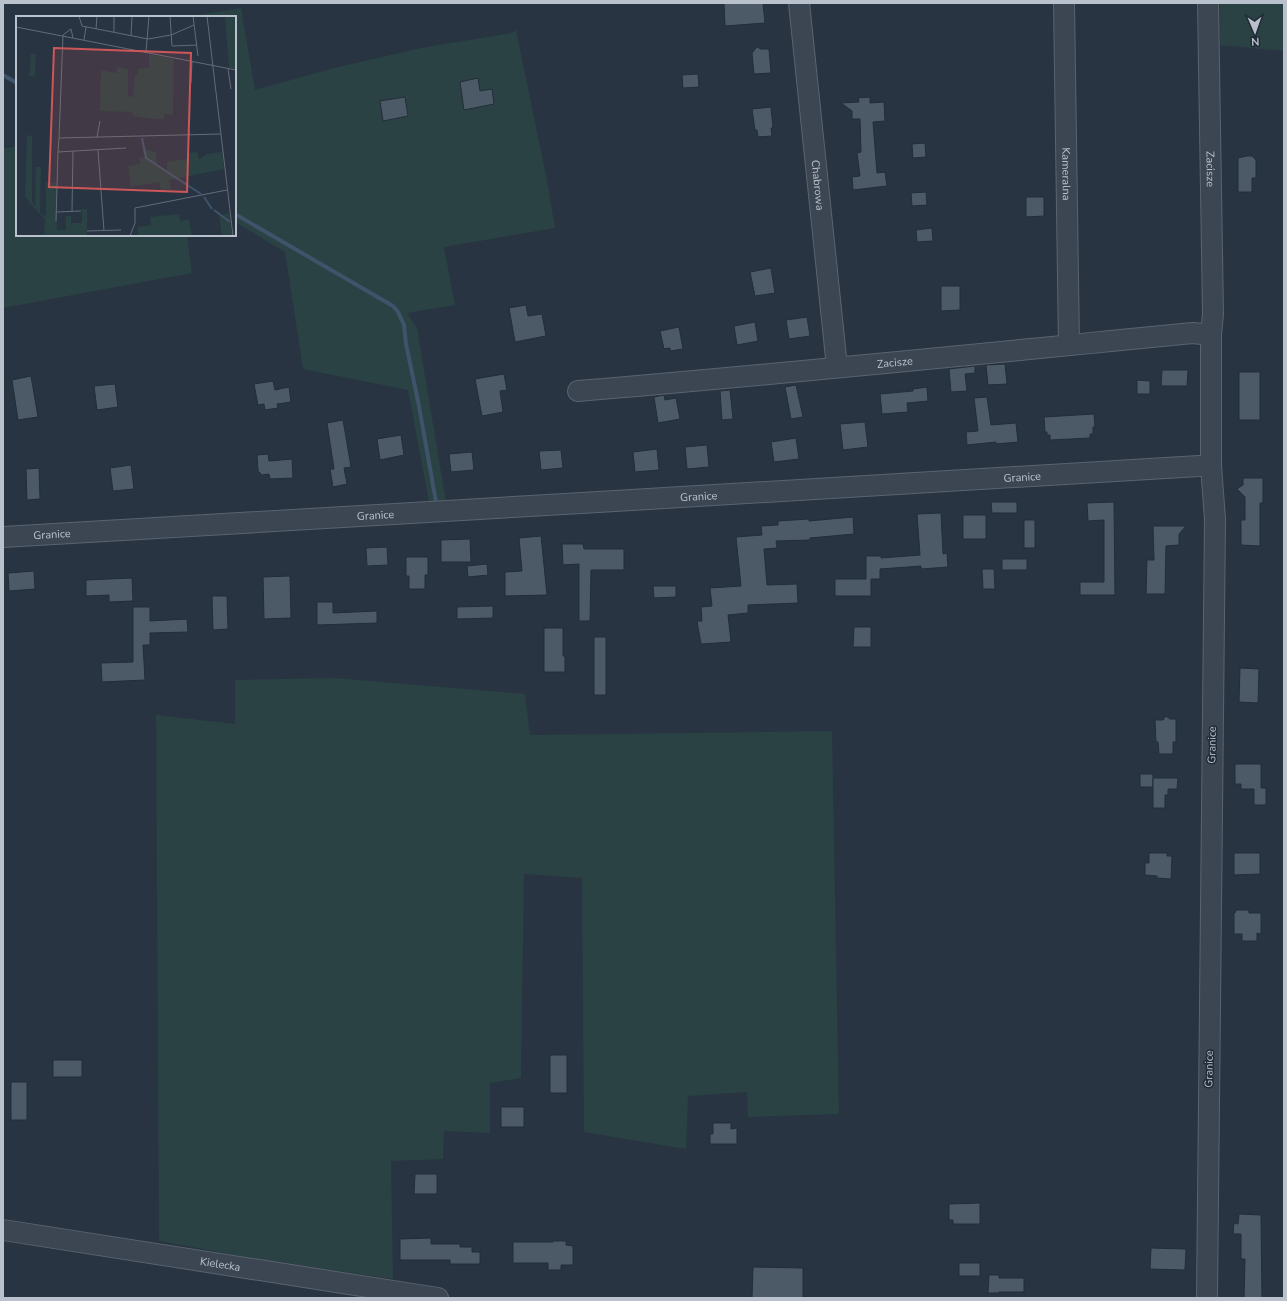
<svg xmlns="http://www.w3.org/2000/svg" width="1287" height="1301" font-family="'Nunito Sans',sans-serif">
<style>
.green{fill:#2a4243}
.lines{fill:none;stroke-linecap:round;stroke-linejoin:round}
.stream{stroke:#3f536b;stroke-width:4}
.building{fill:#4c5a68;stroke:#232d3a}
.minor-casing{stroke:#5a646f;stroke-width:22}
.minor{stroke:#3c4652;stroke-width:20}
.labels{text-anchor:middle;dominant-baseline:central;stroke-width:3;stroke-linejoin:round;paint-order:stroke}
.street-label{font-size:11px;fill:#b9c1cc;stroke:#212b38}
.inset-river{fill:none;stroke:#3f536b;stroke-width:2}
.inset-road{fill:none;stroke:#626c79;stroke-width:1}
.view{fill:#cd5659;fill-opacity:0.15;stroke:#cd5659;stroke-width:2}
.inset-edge{fill:none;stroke:#b9c1cc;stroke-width:2}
</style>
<rect width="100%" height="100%" fill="#283442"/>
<g class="green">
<path d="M1220,3H1284V51L1220,45Z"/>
<path d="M241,8L255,90L338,67L421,48L511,33L516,30L547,180L555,228L444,247L455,305L407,313L417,328L446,502H429L408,390L303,369L285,252L235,222V17H185Z"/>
<path d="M17,146V235H187L192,273L3,308V149Z"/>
<path d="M335,678L525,694L530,735L832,731L839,1114L748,1117L747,1092L688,1096L686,1149L584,1132L582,878L524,874L521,1078L490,1083V1133L444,1131L443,1159L391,1161L393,1279L240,1256L159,1241L156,715L235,724V680Z"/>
</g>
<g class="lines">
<g class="stream">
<path d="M3,75L17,83"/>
<path d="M235,214L393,306L398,312L404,325L406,344L419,406L436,502"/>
</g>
</g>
<g class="building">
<path d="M724,3H763L765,23L725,26Z"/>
<path d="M757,47L761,49H769L771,73L754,74L752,53Z"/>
<path d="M698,74L699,87L683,88L682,75Z"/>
<path d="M478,78L480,91L492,89L494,104L464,110L460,82Z"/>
<path d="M405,97L408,116L383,121L380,101Z"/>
<path d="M870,97V103L884,102L885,121L873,122L877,173L885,172L887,186L853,190L852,177L860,176L857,153L861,152L860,119H852V111L841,103L859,102L858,98Z"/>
<path d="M771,107L773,128H771L772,136L758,137L757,130H755L752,109Z"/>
<path d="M925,143L926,157L913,158L912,144Z"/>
<path d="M1247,156H1252L1256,160V178H1252V192H1238V158Z"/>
<path d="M926,192L927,205L912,206L911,193Z"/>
<path d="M1026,197H1044V216L1026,217Z"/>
<path d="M932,228L933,241L917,242L916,230Z"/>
<path d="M771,268L775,293L755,296L750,272Z"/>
<path d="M941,286H960V310L941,311Z"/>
<path d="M526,305L528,316L542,314L546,336L515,342L509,308Z"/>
<path d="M807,317L810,336L789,339L786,320Z"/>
<path d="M755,322L758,341L737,345L734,326Z"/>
<path d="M679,327L683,349L670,351V348L664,349L660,331Z"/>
<path d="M1005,364L1007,384L988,385L986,365Z"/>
<path d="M975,366V373L965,374L967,391L951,392L949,369Z"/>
<path d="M1162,370H1188L1187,386H1161Z"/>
<rect x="1239" y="372" width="21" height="48"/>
<path d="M504,374L507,390L500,391L503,412L482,416L475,379Z"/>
<path d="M31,376L38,417L18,420L12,380Z"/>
<path d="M1137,380L1150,381V394H1137Z"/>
<path d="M273,381L275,390L289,387L291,402L277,404L278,408L265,410L264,404L258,405L254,384Z"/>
<path d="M115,384L118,407L97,410L94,386Z"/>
<path d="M796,385L803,417L791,419L785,387Z"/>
<path d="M927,387L928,401L907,403L908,412L882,414L880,394L913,391V389Z"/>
<path d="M730,390L733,419L722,420L720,391Z"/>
<path d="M664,395L665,400L676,398L680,419L658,423L654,397Z"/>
<path d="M987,397L991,425L1016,423L1018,442L996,444V442L967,445L966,432L978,431L974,398Z"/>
<path d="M1094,414L1095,427H1093V434H1090V438L1050,440V435H1047V432H1045L1044,417Z"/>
<path d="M343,420L351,467L344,468L347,484L333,487L330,469H334L327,423Z"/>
<path d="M865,422L868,447L843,450L840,424Z"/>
<path d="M401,435L404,455L380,460L377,439Z"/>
<path d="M796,438L799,459L774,462L771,442Z"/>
<path d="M707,445L709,467L687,469L685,447Z"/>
<path d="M657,449L659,470L635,472L633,452Z"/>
<path d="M561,450L563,468L541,470L539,451Z"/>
<path d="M472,452L474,470L451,472L449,454Z"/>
<path d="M268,454L269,461L292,459L293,478L270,479L269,474L262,475L258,471L257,455Z"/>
<path d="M131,465L134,489L113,491L110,468Z"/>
<path d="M39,468L40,499L27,500L26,469Z"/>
<path d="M1243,478H1263V503H1260V546L1241,545V520H1245V497L1237,489L1243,485Z"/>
<path d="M991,502H1017V513H992Z"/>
<path d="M1114,502L1115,595H1080V582H1104V520L1088,521L1087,503Z"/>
<path d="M941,513L943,554L947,553L948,567L921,569V566L880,569V579H871V596H835V579H866V556H881V558L920,555L917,514Z"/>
<rect x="963" y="515" width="23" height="24"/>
<path d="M853,517L854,534L810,538V540L776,541L777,548L764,549L767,585L797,584L798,603L748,605V613L728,615L731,642L701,644L697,621H702L701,607L712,606L710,588L741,586L736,537L762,535L761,526L778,525V521L809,519V521Z"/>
<rect x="1024" y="520" width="11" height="28"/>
<path d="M1153,526H1186L1179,534V545L1166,546L1165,594H1146L1147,560H1154Z"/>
<path d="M541,536L547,595L505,596V572L522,571L519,538Z"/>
<path d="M470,539L471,562H441V540Z"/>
<path d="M562,544H583L584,549H624V570H591L590,621H579V564L563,565Z"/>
<path d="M387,547L388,565L367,566L366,548Z"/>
<path d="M406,557H428V575H425V589H409V576H406Z"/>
<rect x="1002" y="559" width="25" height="11"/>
<path d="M487,564L488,575L468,577L467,566Z"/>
<path d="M982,569H994L995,589H983Z"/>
<path d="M34,571L35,589L9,591L8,573Z"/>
<path d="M290,576L291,618L264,619L263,577Z"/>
<path d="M132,578L133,601L109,602V595L86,596V580Z"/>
<path d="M653,586H676V597L654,598Z"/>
<path d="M212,596H227L228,629L213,630Z"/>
<path d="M317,602H333V613L377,611V623L317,625Z"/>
<path d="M493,606V618L457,619V607Z"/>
<path d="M133,607H150V621L187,619L188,632L150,633V645H143L145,680L102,682L101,663L133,662Z"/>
<path d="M854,627H871V647H853Z"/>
<path d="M544,628H563V656H565V672H544Z"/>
<rect x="594" y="637" width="12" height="58"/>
<path d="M1240,668L1259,669L1258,703L1239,702Z"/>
<path d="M1166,716L1170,719H1176V742H1173V754H1159L1158,742H1156L1155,720H1163Z"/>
<path d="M1235,764H1261V788H1266V805H1254V789H1241V784H1235Z"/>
<rect x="1140" y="774" width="13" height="13"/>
<path d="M1153,778H1178L1177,789H1168V795H1165V808H1153Z"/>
<path d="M1149,853H1167V856H1172L1171,879L1157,878V876L1145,875V863H1149Z"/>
<path d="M1234,853H1260V874L1234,875Z"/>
<path d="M1236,910H1249V913H1261V934L1257,933V941H1242V934H1234V913H1235Z"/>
<rect x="550" y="1055" width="17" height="38"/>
<rect x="53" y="1060" width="29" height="17"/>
<rect x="11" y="1082" width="16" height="38"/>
<rect x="501" y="1107" width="23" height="20"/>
<path d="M713,1123H731V1129L737,1128V1144H710V1134H713Z"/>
<path d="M415,1174H437V1194H414Z"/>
<path d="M980,1203V1224H953V1220H949V1204Z"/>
<path d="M1239,1214L1261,1215L1262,1298H1244L1245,1259H1241V1234H1233L1234,1223L1238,1224Z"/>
<path d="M431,1238V1244H460V1247H472V1252H480V1264H450V1260H400V1239Z"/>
<path d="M553,1241H566V1245L573,1246V1265H561V1270H548V1263H513V1242H553Z"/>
<path d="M1151,1248L1186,1249L1185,1270L1150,1269Z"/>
<rect x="959" y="1263" width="21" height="13"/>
<path d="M753,1267L803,1268V1298H752Z"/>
<path d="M989,1275H999V1278H1024V1292H999V1293H988Z"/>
</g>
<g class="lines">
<defs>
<g id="minor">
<path id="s1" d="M799,3L837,367"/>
<path id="s2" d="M1064,3L1069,345"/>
<path id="s3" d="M1208,3L1213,314L1211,335"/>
<path id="s4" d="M578,391C783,374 988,353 1193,333L1211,335V466"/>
<path id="s5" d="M3,537C402,513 800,491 1199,466H1211L1215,519L1207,1298"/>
<path id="s6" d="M3,1230L438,1298"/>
</g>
</defs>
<use href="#minor" class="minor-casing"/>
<use href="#minor" class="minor"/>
</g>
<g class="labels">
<g class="street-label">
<text stroke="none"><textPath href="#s3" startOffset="166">Zacisze</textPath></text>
<text stroke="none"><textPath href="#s2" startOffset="171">Kameralna</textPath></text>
<text stroke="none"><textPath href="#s1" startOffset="183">Chabrowa</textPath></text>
<text stroke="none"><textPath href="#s4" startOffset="318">Zacisze</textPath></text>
<text stroke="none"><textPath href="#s5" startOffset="1021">Granice</textPath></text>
<text stroke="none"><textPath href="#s5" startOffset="697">Granice</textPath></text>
<text stroke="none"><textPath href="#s5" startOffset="373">Granice</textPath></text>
<text stroke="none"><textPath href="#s5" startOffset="49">Granice</textPath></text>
<text transform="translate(1212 745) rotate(-89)">Granice</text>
<text transform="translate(1209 1069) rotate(-89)">Granice</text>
<text stroke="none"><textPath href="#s6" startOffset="220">Kielecka</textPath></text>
</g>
</g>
<g transform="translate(16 16)">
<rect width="220" height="220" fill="#283442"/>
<path d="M209,0H220V53L213,52ZM15,38H20L19,61L13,60ZM133,38L158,43L157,99L148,98V103H137L117,100L116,96L84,95L85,54L101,57V51L112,53V80L117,81L119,59H122V53L133,51ZM11,119L16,120V186L19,190L20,151H25L24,197L30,201V166L40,167L41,214H50V200H55V207H66V193H71V220H28L29,203L16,190L5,174L9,179ZM125,121L128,133L140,136L141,148L151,155V146L172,143V137L181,136L183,143L191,138L206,136L208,153L153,164L155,173L145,175L143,166L115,171L112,150L124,148L123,142L128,141ZM213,197L216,220H206L203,200ZM163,198L164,205L173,203L176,220H122L121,211L135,209L134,201Z" fill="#2a4243"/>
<path class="inset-river" d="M126,122L130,142L185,178M188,181L196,193M198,194L214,206"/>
<path class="inset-road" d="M63,0L66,10L132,23L155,19L178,9M154,0L156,30L181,29M177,0L182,40M191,0L217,220M0,11L220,54M80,13L81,0M98,16V0M115,20L116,0M57,22L55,13L47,19L43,122L205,118M68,24L70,11M130,36L133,0M212,53L215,73M175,67L176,45M81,121L84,105M43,122L42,136L110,132M82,134L88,215M56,195L57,135M41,196L65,195M40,205L42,136M71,215L105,214M114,220L119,207V192L211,174"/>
<path class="view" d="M38,32L175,37L171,176L33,171Z"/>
<rect width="220" height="220" class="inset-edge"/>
</g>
<rect width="1287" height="1301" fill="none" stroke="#b9c1cc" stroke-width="8"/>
<g transform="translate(1255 32) rotate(178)" stroke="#212b38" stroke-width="3" paint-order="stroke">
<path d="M0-3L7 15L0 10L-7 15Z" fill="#b9c1cc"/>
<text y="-6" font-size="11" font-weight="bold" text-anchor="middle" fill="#b9c1cc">N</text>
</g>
</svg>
